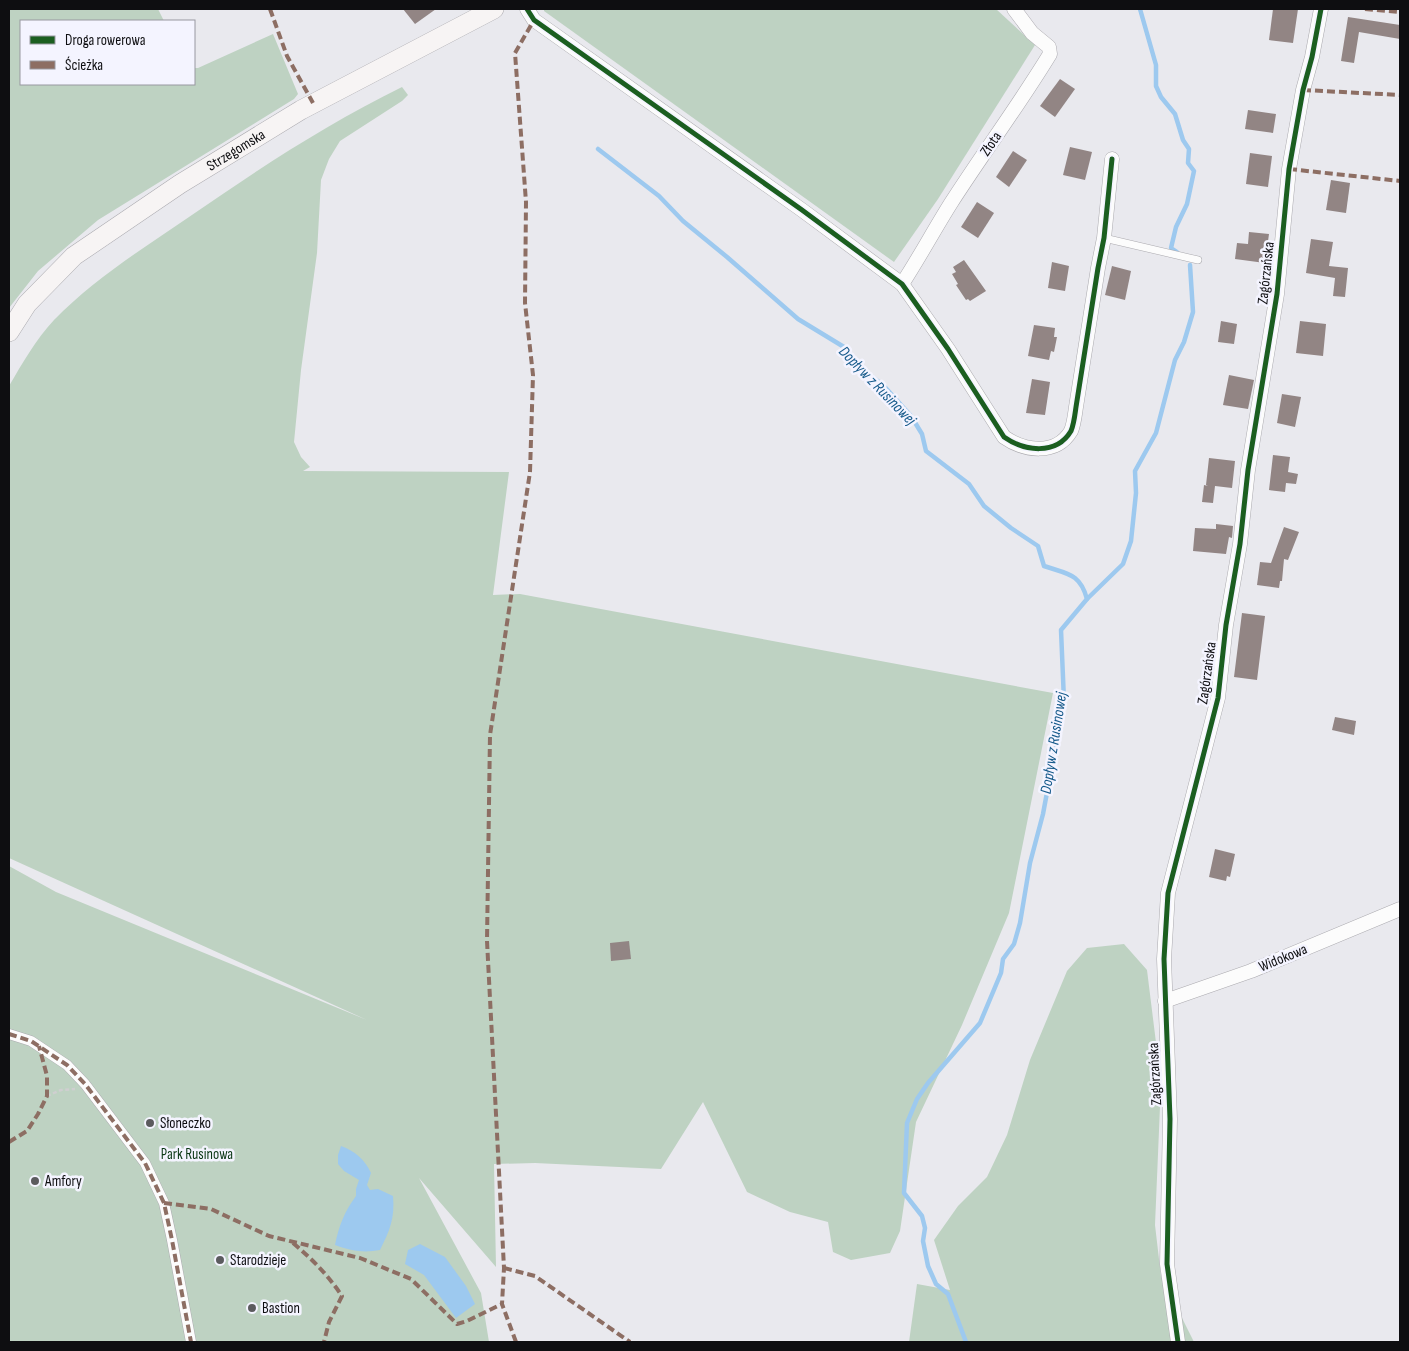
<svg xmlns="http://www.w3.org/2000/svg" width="1409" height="1351" font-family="'Sofia Sans Condensed',sans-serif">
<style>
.green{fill:#bed2c2}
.water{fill:#9dc9ef}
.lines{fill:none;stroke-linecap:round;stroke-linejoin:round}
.stream{stroke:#9dc9ef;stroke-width:4.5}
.building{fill:#928584}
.service-casing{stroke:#abaaaf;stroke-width:8}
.pedestrian-casing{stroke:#abaaaf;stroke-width:11}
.minor-casing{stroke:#abaaaf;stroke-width:15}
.secondary-casing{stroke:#abaaaf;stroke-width:20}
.path{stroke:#cfcfd0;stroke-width:2.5;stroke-dasharray:4 2.5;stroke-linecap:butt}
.service{stroke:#fcfcfc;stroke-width:7}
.pedestrian{stroke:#fcfcfc;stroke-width:10}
.minor{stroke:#fcfcfc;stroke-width:14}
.secondary{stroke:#f7f4f4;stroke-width:19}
.quiet{stroke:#8d6e63;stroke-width:4;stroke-dasharray:8 4;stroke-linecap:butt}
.cycleway-casing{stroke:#f4f4ff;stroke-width:8}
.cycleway{stroke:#1b5e20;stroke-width:5}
.poi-dot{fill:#5b5b5e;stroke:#f4f4ff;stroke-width:2}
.labels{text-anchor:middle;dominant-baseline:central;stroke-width:5;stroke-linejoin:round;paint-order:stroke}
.street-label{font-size:15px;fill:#0e0e11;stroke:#f4f4ff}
.poi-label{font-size:15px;fill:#0e0e11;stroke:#f4f4ff;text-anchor:start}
.park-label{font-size:15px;fill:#0b3815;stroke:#f4f4ff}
.water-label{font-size:16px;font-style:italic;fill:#165a8b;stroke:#f4f4ff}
</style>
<rect width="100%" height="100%" fill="#e9e9ee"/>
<g class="green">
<path d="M9,9H158L164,21H21V84H194V68H198L273,34L298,94L294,99L98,220L38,271L9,308Z"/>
<path d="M544,9H996L1035,45L938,199L894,262L544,11Z"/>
<path d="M402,87L408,95L402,101L340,141L329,159L321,180L317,253L301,370L294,442L301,457L310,467L303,471L509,472L493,595L520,594L1053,693L1009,913L962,1025L916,1122L900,1231L890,1253L851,1260L833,1252L828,1222L790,1212L747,1192L703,1102L661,1169L535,1163L494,1164L496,1267L419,1178L481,1293L489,1342H9V866L56,892L367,1020L9,858V386C22,364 36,339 54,320C94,279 142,249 189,217C258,169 327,124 402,87Z"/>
<path d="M1124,944L1147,970L1161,1083L1155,1225L1161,1276L1194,1342H909L917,1284L950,1290L934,1240L958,1206L987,1177L1007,1135L1030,1060L1067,971L1087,948Z"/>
</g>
<g class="water">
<path d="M341,1146C355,1151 365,1160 371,1173L367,1185L370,1190L378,1189L393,1196C395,1218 390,1230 380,1250C364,1253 351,1251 335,1245C339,1226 344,1212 356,1196V1189L359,1180L344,1171L338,1164V1155Z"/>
<path d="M420,1244L445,1257L466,1286L475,1304L456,1318L424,1275L405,1264L408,1250Z"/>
</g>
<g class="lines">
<g class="stream">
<path d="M1140,9L1156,65V86L1161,97L1175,114L1183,140L1189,149L1188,163L1194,171L1187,204L1176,227L1171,248L1177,252"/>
<path d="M598,149L659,196L683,221L727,257L798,319L844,347L867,373L883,385L911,416L922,434L926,451L969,484L984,506L1011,528L1038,546L1044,566C1067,574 1080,573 1087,599L1061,630L1064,701L1043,814L1030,863L1020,923L1014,944L1003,959L1001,973L980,1023L928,1083L917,1099L907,1123L904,1193L922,1216L925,1228L923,1241L928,1266L936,1284L948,1294L966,1342"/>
<path d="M1087,599L1123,564L1131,541L1136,493L1135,471L1156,433L1175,360L1184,342L1193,312L1190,265"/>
</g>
</g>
<g class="building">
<path d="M403,9H436L415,24Z"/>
<path d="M1273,9H1298L1293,43L1269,40Z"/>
<path d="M1348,17L1400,25V39L1359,32L1354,63L1341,61Z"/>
<path d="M1060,79L1075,89L1055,117L1040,106Z"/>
<path d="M1248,110L1276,114L1273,133L1245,129Z"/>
<path d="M1070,147L1092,152L1085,180L1063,175Z"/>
<path d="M1013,151L1027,160L1009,187L996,177Z"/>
<path d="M1250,153L1272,156L1268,187L1246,184Z"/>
<path d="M1331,180L1350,183L1346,213L1326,210Z"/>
<path d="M977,202L994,213L978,238L961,227Z"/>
<path d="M1249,232L1269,234L1265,263L1235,259L1237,243L1248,244Z"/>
<path d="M1311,239L1333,242L1329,266L1348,268L1345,297L1333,296L1335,278L1306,273Z"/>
<path d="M964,260L986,291L970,301L968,299L966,300L956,285L958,284L952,274L956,272L953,267Z"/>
<path d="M1052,262L1069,266L1065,291L1048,288Z"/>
<path d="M1112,266L1131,271L1125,300L1105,295Z"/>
<path d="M1221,321L1237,324L1234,344L1218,342Z"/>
<path d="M1300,321L1326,324L1323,356L1296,353Z"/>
<path d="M1034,325L1055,328L1054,337H1057L1054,352L1051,351L1049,360L1028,356Z"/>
<path d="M1229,375L1254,380L1248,409L1223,405Z"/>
<path d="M1032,379L1050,382L1045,415L1026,413Z"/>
<path d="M1282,394L1301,397L1295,427L1277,423Z"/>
<path d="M1273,455L1290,457L1288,472L1298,474L1296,484L1286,483L1285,492L1269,490Z"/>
<path d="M1209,458L1235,461L1232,488L1215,486L1213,503L1202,502L1204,485L1208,486L1206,485Z"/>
<path d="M1216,524L1233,526L1232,538L1229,537L1226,554L1193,551L1195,528L1216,529Z"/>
<path d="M1284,527L1299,532L1288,560L1284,559L1282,581H1280L1279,588L1257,585L1260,562L1271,563Z"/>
<path d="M1242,613L1265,616L1257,680L1234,677Z"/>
<path d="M1335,717L1356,721L1354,735L1332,730Z"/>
<path d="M1215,849L1235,854L1230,877L1227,876L1226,881L1209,877Z"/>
<path d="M629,941L631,959L611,961L610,943Z"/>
</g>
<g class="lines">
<defs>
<path id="service" d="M1104,238L1198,260"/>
<path id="pedestrian" d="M9,1034L31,1041L67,1065L85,1084L145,1163L164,1203L172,1240L191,1342"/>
<g id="minor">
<path d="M527,9L534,20L802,210L902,284L948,349L1004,437C1024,451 1056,456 1071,431C1074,424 1075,414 1076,407L1098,268L1104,238L1112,159"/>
<path d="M902,284C919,258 934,230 951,203C983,153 1019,105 1050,54L1049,47L1032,33L1014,9"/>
<path d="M1165,1001L1251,971L1400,909"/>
<path d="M1178,1342L1167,1264L1170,1119L1164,959L1168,893L1218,698L1226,625L1240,544L1248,470L1277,294L1289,169L1303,90L1312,57L1321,9"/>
</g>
<g id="secondary">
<path id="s1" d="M9,332L27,304L74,256L180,184L301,110L494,9"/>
</g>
</defs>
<use href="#service" class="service-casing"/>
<use href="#pedestrian" class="pedestrian-casing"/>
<use href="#minor" class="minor-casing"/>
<use href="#secondary" class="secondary-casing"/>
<path class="path" d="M47,1096L61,1090L75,1089"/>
<use href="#service" class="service"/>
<use href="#pedestrian" class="pedestrian"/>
<use href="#minor" class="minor"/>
<use href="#secondary" class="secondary"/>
<g class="quiet">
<path d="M270,9L287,56L313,103"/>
<path d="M1365,9L1400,12"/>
<path d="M1303,90L1400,95"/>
<path d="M1289,169L1400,181"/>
<path d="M9,1034L31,1041L67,1065L85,1084L145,1163L164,1203L172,1240L191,1342"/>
<path d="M9,1142L27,1131L38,1114L47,1096V1076L39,1046"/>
<path d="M164,1203L211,1209L269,1236L360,1258L411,1279L457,1324L467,1321L502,1304"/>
<path d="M293,1243C312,1259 328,1275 342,1296L329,1322L324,1342"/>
<path d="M504,1268L535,1276L630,1342"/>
<path d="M516,1342L502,1304L504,1268L487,941L490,735L530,472L533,375L525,303L526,202L515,53L534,20"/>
</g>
<defs>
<g id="cycleway">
<path d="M527,9L534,20L802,210L902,284L948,349L1004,437C1024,451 1056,456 1071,431C1074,424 1075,414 1076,407L1098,268L1104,238L1112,159"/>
<path d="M1178,1342L1167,1264L1170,1119L1164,959L1168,893L1218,698L1226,625L1240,544L1248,470L1277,294L1289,169L1303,90L1312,57L1321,9"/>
</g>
</defs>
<use href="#cycleway" class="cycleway-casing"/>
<use href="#cycleway" class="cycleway"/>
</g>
<g class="poi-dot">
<circle cx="150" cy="1123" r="5"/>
<circle cx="35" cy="1181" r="5"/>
<circle cx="220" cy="1260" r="5"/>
<circle cx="252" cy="1308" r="5"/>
</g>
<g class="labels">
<g class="street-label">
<text transform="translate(991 144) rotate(-56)">Złota</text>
<text stroke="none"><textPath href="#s1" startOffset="294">Strzegomska</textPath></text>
<text transform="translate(1266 273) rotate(-84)">Zagórzańska</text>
<text transform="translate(1207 673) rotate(-82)">Zagórzańska</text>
<text transform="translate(1283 958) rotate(-22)">Widokowa</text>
<text transform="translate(1155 1074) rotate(-93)">Zagórzańska</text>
</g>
<g class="poi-label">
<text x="160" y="1123">Słoneczko</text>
<text x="45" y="1181">Amfory</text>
<text x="230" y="1260">Starodzieje</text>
<text x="262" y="1308">Bastion</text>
</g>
<g class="park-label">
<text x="197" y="1154">Park Rusinowa</text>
</g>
<g class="water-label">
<text transform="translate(877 386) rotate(46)">Dopływ z Rusinowej</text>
<text transform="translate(1054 743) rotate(-81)">Dopływ z Rusinowej</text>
</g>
</g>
<rect width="1409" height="1351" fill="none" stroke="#0e0e11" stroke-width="20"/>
<rect x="20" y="20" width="175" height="65" fill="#f4f4ff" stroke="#9898a0"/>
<rect x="30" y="36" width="25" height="8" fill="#1b5e20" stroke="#9898a0"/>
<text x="65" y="45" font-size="15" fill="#0e0e11">Droga rowerowa</text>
<rect x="30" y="61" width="25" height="8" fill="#8d6e63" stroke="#9898a0"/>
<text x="65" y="70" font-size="15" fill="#0e0e11">Ścieżka</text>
</svg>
